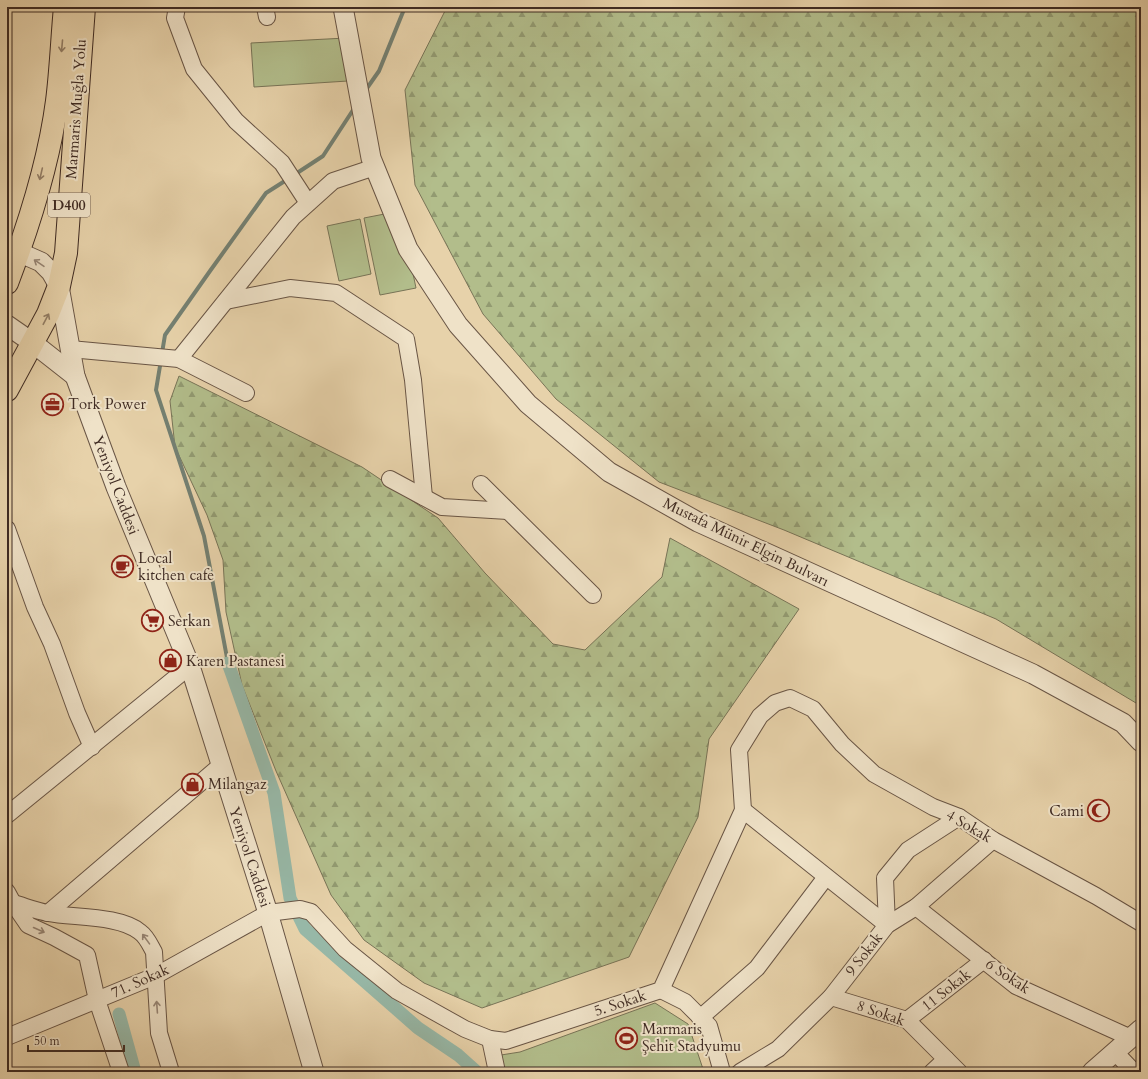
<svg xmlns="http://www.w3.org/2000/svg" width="1148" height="1079" font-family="Cardo,serif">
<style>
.forest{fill:url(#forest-firs);stroke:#787457}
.park{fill:#b2bd8b;stroke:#787457}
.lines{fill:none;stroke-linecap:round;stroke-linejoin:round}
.stream{stroke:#748072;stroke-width:4}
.canal{stroke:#97b8a7;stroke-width:13}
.minor-casing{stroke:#695545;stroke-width:18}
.tertiary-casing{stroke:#695545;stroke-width:21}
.trunk-casing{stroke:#3f2b23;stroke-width:24}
.minor{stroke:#efe2c8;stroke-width:16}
.tertiary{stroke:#efe2c8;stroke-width:19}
.trunk{stroke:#e7d2aa;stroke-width:22}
.oneway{stroke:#937e66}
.oneway2{stroke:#978676}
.labels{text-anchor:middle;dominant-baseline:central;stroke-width:4;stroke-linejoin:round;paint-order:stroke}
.shield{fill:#efe2c8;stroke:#746254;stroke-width:1}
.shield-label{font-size:14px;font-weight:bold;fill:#3f2b23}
.street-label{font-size:15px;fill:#3f2b23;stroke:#efe2c8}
.poi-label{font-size:15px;fill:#3f2b23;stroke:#efe2c8;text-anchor:start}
</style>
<defs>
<pattern id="forest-firs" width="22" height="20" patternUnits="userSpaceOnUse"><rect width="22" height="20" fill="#b2bd8b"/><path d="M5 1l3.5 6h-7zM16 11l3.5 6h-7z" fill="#929a71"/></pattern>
</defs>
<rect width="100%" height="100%" fill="#e7d2aa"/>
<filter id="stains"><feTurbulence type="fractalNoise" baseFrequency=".005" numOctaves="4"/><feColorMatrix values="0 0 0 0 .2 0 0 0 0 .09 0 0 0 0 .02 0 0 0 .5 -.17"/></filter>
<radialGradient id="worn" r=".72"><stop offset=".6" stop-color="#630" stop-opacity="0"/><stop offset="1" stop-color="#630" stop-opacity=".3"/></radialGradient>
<g class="forest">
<path d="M447,7H1141V706L996,619L784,530L659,482L556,399L483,314L415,185L405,90Z"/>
<path d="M179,376L362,467L438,518L485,573L553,644L585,650L662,577L670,538L799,609L709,739L698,817L629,957L482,1008L424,983L364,940L331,895L276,771L242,685L226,612L223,560L207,515L175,447L170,401Z"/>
</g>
<g class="park">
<path d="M346,38L348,81L254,87L251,43Z"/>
<path d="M400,211L416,288L380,295L364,218Z"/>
<path d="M360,219L371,274L339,281L327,226Z"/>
<path d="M655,1003L688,1024L704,1072H505L501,1055L520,1052Z"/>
</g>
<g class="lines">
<g class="stream">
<path d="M365,91L379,71L405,7"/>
<path d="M294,175L323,156L355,107"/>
<path d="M162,353L165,335L210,271L266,193L288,179"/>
<path d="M161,360L156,390L204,536L228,663"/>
</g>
<g class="canal">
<path d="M228,663L274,793L290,898L305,929L418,1028L458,1055L477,1072"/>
<path d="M119,1014L135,1072"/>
</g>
<defs>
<g id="minor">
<path d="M177,7L175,18L194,69L236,121L282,163L308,203"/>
<path d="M265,7L267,17"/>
<path d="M226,301L290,288L336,293L406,339L413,380L424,497"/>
<path d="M70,349L179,359L246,393"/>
<path d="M179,359L293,217L333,181L375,167"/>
<path d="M390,479L442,507L508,511"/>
<path d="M481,484L593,595"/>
<path d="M7,529L35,607L52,644L77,713L92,747"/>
<path d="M743,810L887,925"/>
<path d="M7,815L190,666"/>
<path d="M7,892L13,903L28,925L54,937L87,955L97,1000L121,1072"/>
<path d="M13,903C24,906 36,911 48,913C73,918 120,915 140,932C147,937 150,945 154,952L159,1033L171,1072"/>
<path d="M916,907L1016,986L1131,1038"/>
<path d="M48,913L220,766"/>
<path d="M887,925L885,878L908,850L959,817"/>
<path d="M661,990L685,1002L709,1026L722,1072"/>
<path d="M831,997L907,1020L959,1072"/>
<path d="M700,1018L757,968L826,877"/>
<path d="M907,1020L984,960"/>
<path d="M7,1037L155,976L268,913L300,909L311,912L345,949L397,991L465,1029L490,1039L506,1041L661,990L743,810L739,750L760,716L775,703L790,698L813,709L842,744L874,774L933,807L959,817L993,840L1096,896L1141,923"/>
<path d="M490,1039L497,1072"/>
<path d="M1115,1052L1134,1072"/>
<path d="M740,1072L778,1049L831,997L887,925L916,907L993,840"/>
<path d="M932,1072L946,1059"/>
</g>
<g id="tertiary">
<path d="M343,7L371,158L408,249L458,325L528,404L609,472L698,522L1033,674L1123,723L1141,742"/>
<path d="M7,247L41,262L51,272L59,286L75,376L116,487L190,666L268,913L314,1072"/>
<path d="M7,325L33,343L75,376"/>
<path d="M1092,1072L1141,1029"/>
</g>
<g id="trunk">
<path d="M7,283C29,225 49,163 57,101C61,70 62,38 65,7"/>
<path d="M7,390L48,314L59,286L66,253L84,7"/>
</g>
</defs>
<use href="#minor" class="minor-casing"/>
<use href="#tertiary" class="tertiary-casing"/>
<use href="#trunk" class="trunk-casing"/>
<use href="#minor" class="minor"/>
<use href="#tertiary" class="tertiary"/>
<use href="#trunk" class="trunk"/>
</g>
<defs><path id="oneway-shaft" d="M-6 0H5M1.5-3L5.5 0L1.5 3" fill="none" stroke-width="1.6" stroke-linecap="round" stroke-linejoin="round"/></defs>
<g class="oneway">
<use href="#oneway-shaft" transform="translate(62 46) rotate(95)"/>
<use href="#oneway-shaft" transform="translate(41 174) rotate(103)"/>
<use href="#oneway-shaft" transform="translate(46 319) rotate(-62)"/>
</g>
<g class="oneway2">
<use href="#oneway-shaft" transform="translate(39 263) rotate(-146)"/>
<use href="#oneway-shaft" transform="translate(39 930) rotate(24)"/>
<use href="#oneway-shaft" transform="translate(146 939) rotate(-126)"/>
<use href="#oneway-shaft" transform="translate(157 1007) rotate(-94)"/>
</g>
<defs>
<symbol id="office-ring" viewBox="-11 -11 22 22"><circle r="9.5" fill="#efe2c8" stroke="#8f2418" stroke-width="1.5"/><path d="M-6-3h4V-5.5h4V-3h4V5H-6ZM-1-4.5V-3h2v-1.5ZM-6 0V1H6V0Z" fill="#8f2418"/></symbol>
<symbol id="cafe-ring" viewBox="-11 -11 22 22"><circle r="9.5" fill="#efe2c8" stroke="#8f2418" stroke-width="1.5"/><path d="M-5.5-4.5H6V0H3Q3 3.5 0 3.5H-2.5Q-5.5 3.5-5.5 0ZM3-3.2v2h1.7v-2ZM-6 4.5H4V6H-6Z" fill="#8f2418"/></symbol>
<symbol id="supermarket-ring" viewBox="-11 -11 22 22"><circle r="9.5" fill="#efe2c8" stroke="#8f2418" stroke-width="1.5"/><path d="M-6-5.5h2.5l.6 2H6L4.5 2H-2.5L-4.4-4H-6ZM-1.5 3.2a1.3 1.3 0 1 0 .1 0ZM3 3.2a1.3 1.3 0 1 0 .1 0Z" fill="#8f2418"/></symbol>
<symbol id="shop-ring" viewBox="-11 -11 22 22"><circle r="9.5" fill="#efe2c8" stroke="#8f2418" stroke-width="1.5"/><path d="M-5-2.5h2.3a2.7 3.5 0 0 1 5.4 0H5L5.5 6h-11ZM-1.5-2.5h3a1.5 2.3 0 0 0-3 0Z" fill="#8f2418"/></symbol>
<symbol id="mosque-ring" viewBox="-11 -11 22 22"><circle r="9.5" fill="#efe2c8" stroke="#8f2418" stroke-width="1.5"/><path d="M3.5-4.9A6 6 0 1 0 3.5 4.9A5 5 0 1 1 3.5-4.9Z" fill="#8f2418"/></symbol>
<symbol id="stadium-ring" viewBox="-11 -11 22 22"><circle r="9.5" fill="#efe2c8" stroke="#8f2418" stroke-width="1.5"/><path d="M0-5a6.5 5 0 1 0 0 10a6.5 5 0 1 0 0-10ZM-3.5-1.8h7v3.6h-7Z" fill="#8f2418"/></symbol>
</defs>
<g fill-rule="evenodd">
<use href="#office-ring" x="40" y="392" width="25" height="25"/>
<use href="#cafe-ring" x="110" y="554" width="25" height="25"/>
<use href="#supermarket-ring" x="140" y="608" width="25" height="25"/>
<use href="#shop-ring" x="158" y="648" width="25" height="25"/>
<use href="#shop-ring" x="180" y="772" width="25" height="25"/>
<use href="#mosque-ring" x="1086" y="798" width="25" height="25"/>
<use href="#stadium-ring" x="614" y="1026" width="25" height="25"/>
</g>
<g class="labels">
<rect class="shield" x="48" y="193" width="42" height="24" rx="3"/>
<g class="shield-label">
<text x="69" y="205">D400</text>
</g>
<g class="street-label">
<text transform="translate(76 109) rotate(-86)">Marmaris Muğla Yolu</text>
<text transform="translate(116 485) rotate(69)">Yeniyol Caddesi</text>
<text transform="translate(746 542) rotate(26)">Mustafa Münir Elgin Bulvarı</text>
<text transform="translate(969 826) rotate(30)">4 Sokak</text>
<text transform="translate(250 857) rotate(72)">Yeniyol Caddesi</text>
<text transform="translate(864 954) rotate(-52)">9 Sokak</text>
<text transform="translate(1008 976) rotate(34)">6 Sokak</text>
<text transform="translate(140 981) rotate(-24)">71. Sokak</text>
<text transform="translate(946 990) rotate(-38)">11 Sokak</text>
<text transform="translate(620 1003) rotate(-18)">5. Sokak</text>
<text transform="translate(881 1013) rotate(19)">8 Sokak</text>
</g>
<g class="poi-label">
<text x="68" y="404">Tork Power</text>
<text x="138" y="558">Local<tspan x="138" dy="17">kitchen cafe</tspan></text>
<text x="168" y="621">Serkan</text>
<text x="186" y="661">Karen Pastanesi</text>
<text x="208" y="784">Milangaz</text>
<text x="1084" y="811" text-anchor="end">Cami</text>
<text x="642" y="1029">Marmaris<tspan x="642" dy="17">Şehit Stadyumu</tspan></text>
</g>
</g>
<rect width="1148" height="1079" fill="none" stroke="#e7d2aa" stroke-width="24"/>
<rect x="8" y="8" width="1132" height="1063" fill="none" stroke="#3f2b23" stroke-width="2"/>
<rect x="12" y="12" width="1124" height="1055" fill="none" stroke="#3f2b23"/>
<path d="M28 1045v6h96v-6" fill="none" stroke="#3f2b23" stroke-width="2"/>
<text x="34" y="1045" font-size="12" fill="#3f2b23" stroke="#efe2c8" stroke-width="3" paint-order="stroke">50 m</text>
<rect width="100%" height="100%" filter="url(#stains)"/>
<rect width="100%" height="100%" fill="url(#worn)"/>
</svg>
